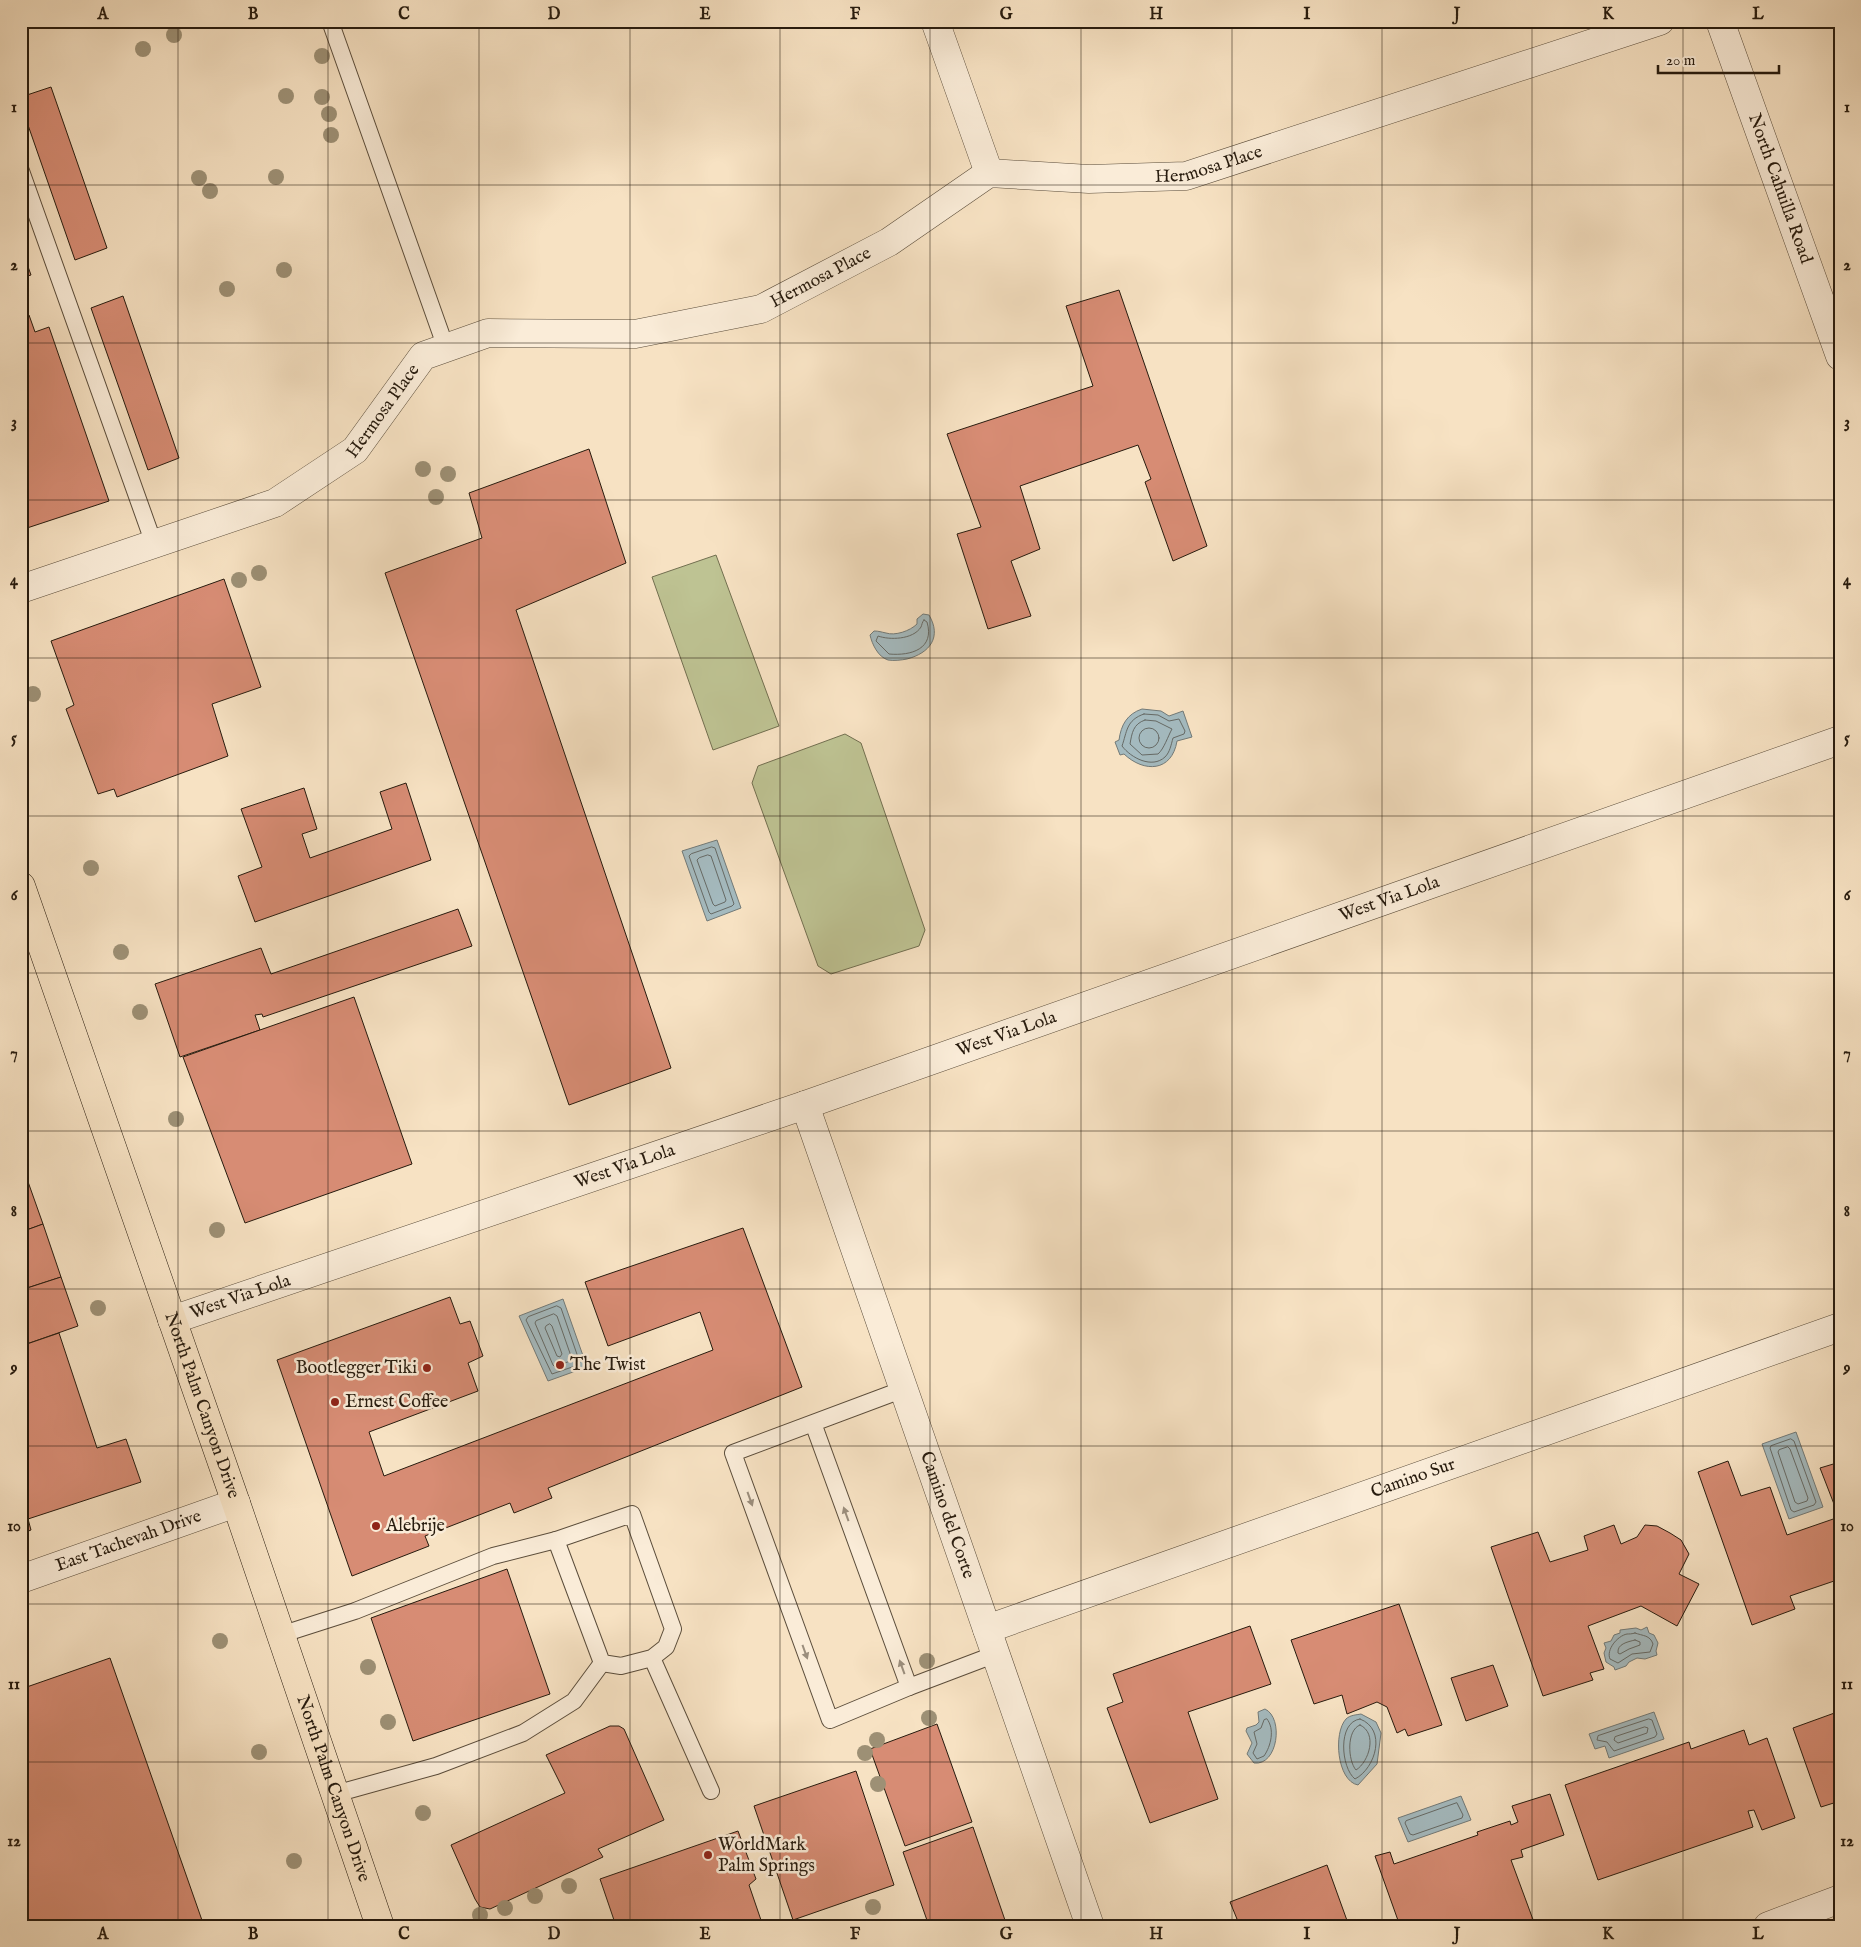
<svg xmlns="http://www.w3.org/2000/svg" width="1861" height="1947" font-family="'IM FELL English',serif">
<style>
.green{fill:#bec393;stroke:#726f50}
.water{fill:#a4babf;stroke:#727a78}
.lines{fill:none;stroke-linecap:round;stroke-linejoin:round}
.shore{stroke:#666a66;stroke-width:1}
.building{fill:#d78c74;stroke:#271b0e}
.service-casing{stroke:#5b4d3b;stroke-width:18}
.minor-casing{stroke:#5b4d3b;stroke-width:29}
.tertiary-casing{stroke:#5b4d3b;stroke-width:29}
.primary-casing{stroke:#271b0e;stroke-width:29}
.service{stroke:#faecd8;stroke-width:16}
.minor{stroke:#faecd8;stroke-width:28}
.tertiary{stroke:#faecd8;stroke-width:28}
.primary{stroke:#f7e2c3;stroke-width:28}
.tree{fill:#9d9075}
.oneway{fill:#9b8e7d}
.grid{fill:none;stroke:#271b0e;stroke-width:1;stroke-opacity:0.55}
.poi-dot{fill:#8f2418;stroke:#faecd8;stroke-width:2}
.labels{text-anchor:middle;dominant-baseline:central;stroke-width:5;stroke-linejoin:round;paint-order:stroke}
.street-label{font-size:18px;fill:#271b0e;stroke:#faecd8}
.poi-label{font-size:18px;fill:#271b0e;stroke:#faecd8;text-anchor:start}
.neatline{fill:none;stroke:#271b0e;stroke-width:2}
.grid-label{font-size:16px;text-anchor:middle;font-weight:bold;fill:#271b0e}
</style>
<rect width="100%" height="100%" fill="#f7e2c3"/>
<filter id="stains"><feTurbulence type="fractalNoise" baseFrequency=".004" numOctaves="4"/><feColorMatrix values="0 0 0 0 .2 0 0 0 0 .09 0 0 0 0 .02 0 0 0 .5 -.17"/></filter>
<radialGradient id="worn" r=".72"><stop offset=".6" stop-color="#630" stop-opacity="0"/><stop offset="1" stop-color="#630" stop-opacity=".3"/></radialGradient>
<g class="green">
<path d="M716,555L779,726L713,750L652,577Z"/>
<path d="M845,734L861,743L925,930L919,946L831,974L818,966L752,783L758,766Z"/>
</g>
<g class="water">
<path d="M923,614L929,615C942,637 930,653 907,659C902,660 894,661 888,660C878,657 872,644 870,635L874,631C879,631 881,632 886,633C895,636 910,631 917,624V619Z"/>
<path d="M1142,709L1161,711L1169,716L1183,711L1192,737L1177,741C1172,772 1144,773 1124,754L1120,755L1115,742L1119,740C1121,725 1127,714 1142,709Z"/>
<path d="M717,840L741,908L707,921L682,851Z"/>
<path d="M563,1299L587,1367L548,1381L519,1316Z"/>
<path d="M1796,1432L1823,1507L1789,1519L1762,1444Z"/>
<path d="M1647,1627L1649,1633L1654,1635L1658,1643L1656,1651L1657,1655L1645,1659L1637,1658L1629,1662L1626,1666L1615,1670L1614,1667L1606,1662L1604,1653L1606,1648L1604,1643L1611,1641L1614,1635L1620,1633V1630L1636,1628L1641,1630Z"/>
<path d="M1265,1709C1284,1718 1278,1766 1254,1763L1247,1754L1252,1743L1246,1731L1247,1728L1256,1725L1259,1722L1258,1712Z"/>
<path d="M1654,1712L1664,1739L1609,1758L1605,1746L1595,1749L1589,1734Z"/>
<path d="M1361,1714L1376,1722L1381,1733L1377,1764L1358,1785C1337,1781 1333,1733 1346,1719C1350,1715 1356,1715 1361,1714Z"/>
<path d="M1461,1796L1471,1820L1408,1842L1398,1818Z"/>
</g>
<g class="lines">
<g class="shore">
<path d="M924,620L927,622C935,649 911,656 889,654L876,641L878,636C889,640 913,640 921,627C922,625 922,622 924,620Z"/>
<path d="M1144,714L1158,715L1169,721L1179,719L1185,731L1184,734L1173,738C1171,745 1170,752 1165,757C1152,769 1131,758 1122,746C1127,732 1126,720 1144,714Z"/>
<path d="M1145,720L1156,721L1172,729C1168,736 1164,749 1158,754L1142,755L1130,744C1132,733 1133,724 1145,720Z"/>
<circle cx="1149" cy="738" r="10"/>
<path d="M712,847L715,848L734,904L732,906L711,914L709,912L689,856L691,854Z"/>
<path d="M708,855L711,856L726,900L725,902L715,906L713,904L697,860L699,858Z"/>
<path d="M557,1306L561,1308L580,1363L578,1365L552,1374L526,1320L528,1317Z"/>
<path d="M554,1314L557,1316L572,1359L570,1361L555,1367L553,1365L535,1323L536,1321Z"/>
<path d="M550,1324L552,1326L562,1354L560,1357L557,1356L545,1328L546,1326Z"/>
<path d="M1791,1439L1794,1441L1816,1502L1814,1505L1794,1512L1791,1510L1770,1448L1771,1446Z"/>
<path d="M1788,1447L1790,1449L1808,1498L1807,1501L1798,1504L1795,1502L1778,1452L1779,1450Z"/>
<path d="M1635,1633C1643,1636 1650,1635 1653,1644L1650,1652L1632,1654L1618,1663L1610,1659C1606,1650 1617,1636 1627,1634C1629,1634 1632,1634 1635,1633Z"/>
<path d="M1635,1640L1640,1642V1645L1629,1649L1620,1654L1618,1653C1617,1644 1627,1642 1635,1640Z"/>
<path d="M1267,1719C1275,1729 1271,1746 1264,1756L1257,1759L1253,1753L1257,1744L1254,1732L1261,1728L1264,1720Z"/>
<path d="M1360,1719C1387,1729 1376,1768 1355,1779C1341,1768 1337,1722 1360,1719Z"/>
<path d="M1649,1719L1652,1720L1657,1734L1655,1737L1614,1751L1607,1742L1597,1740L1598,1736Z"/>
<path d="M1360,1725C1378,1733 1369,1762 1356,1770C1348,1761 1346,1730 1360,1725Z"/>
<path d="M1645,1727L1648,1728L1647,1733L1618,1743L1614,1740L1615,1737Z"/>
<path d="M1457,1803L1463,1815L1462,1818L1413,1835L1410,1834L1405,1823L1406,1821Z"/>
</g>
</g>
<g class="building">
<path d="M51,87L107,248L75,260L21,105V97Z"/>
<path d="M21,247L31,275L21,278Z"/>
<path d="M1119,290L1207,546L1173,561L1145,482L1151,479L1138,445L1020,486L1040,549L1011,561L1031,616L988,629L957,534L981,527L947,434L1093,386L1066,306Z"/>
<path d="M123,296L179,458L148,470L91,308Z"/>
<path d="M29,315L35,332L49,327L109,501L21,530V318Z"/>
<path d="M589,449L626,563L516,610L671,1068L569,1105L385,573L482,538L469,493Z"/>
<path d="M224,579L261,687L212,704L228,756L117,797L114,789L98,794L66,709L74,705L51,641Z"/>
<path d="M406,783L431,860L255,922L238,876L262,867L241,809L304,788L317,829L302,834L310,858L392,829L380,792Z"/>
<path d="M458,909L472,946L263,1017L262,1014L255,1015L260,1030L180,1057L155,984L261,948L271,974Z"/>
<path d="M354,997L412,1164L245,1223L183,1057Z"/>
<path d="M21,1162L43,1224L21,1232Z"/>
<path d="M43,1224L61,1277L21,1290V1232Z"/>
<path d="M743,1228L802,1387L548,1488L552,1498L514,1513L510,1503L425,1536L429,1546L352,1576L277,1360L450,1297L460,1324L470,1321L483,1356L468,1363L478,1391L369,1432L384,1476L713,1350L700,1312L608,1346L585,1282Z"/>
<path d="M61,1277L78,1326L21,1346V1290Z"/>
<path d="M59,1333L97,1448L126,1439L141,1482L28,1519L31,1530L21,1534V1346Z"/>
<path d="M1728,1461L1741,1496L1770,1487L1787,1535L1839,1517L1820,1468L1840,1462V1579L1790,1596L1795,1609L1752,1625L1698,1472Z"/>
<path d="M1614,1525L1621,1544L1637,1537L1645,1525L1657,1526L1670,1533L1681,1540L1689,1554L1679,1574L1699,1584L1677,1626L1641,1606L1588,1626L1604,1669L1590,1673L1593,1680L1543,1696L1491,1547L1538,1532L1550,1562L1588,1550L1584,1536Z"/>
<path d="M507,1569L550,1694L413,1741L371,1618Z"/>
<path d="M1399,1604L1442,1725L1408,1736L1405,1729L1397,1733L1387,1707L1377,1702L1347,1714L1342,1695L1314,1704L1291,1640Z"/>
<path d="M1250,1626L1271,1684L1188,1712L1218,1799L1150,1823L1107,1708L1123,1702L1113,1674Z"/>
<path d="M110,1658L204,1926H21V1689Z"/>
<path d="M1493,1665L1508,1706L1466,1721L1451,1678Z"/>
<path d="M1840,1711V1801L1821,1807L1793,1728Z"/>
<path d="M937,1724L972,1822L905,1846L870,1749Z"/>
<path d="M610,1726H619L624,1729L664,1820L598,1849L603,1857L490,1909L480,1907L475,1899L451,1845L565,1793L546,1755Z"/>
<path d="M1744,1730L1749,1745L1767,1738L1795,1818L1762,1830L1754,1810L1748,1811L1753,1827L1598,1880L1565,1785L1689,1742L1691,1749Z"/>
<path d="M856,1771L894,1885L793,1920L754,1806Z"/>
<path d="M1550,1794L1564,1835L1521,1850L1523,1857L1511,1860L1535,1925L1400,1926L1375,1856L1390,1852L1394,1864L1478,1835L1477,1832L1510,1821L1511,1825L1518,1822L1512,1806Z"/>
<path d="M973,1827L1007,1926H929L903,1852Z"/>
<path d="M738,1831L756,1879L749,1885L763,1926H616L600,1879Z"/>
<path d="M1327,1865L1349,1926H1220L1237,1919L1230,1902Z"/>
</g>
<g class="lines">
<defs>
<g id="service">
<path d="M330,21L446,348"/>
<path d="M21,171L154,544"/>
<path d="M813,1423L909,1687L830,1720L733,1453L904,1389"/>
<path d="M280,1635L355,1611L493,1556L556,1540"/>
<path d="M652,1658L621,1666L602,1663L556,1540L632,1514L673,1629L666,1647L652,1658L711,1791"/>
<path d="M909,1687L996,1654"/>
<path d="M335,1794L436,1766L523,1733L574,1701L602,1663"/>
</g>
<g id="minor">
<path d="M935,21L989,173"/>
<path id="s1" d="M1720,21L1840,356"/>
<path id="s2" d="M21,589L275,503L355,450L423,356L488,333L635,334L761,309L889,242L989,173L1089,179L1186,176L1660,21"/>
<path id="s3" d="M805,1105L1090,1926"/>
<path id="s4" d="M172,1320L805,1105L1840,740"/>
<path id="s5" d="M987,1629L1840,1327"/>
<path d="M1768,1926L1840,1899"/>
</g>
<g id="tertiary">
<path id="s6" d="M21,1579L236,1503"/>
</g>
<g id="primary">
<path id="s7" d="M21,886L236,1503L380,1926"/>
</g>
</defs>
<use href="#service" class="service-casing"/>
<use href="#minor" class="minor-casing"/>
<use href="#tertiary" class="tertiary-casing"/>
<use href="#primary" class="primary-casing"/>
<use href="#service" class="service"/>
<use href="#minor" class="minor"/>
<use href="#tertiary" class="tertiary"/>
<use href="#primary" class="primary"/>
</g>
<g class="tree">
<circle cx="174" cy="35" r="8"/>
<circle cx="143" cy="49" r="8"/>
<circle cx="322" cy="56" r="8"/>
<circle cx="286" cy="96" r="8"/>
<circle cx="322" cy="97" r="8"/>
<circle cx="329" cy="114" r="8"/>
<circle cx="331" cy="135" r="8"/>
<circle cx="276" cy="177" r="8"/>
<circle cx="199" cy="178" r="8"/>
<circle cx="210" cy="191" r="8"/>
<circle cx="284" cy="270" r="8"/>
<circle cx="227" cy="289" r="8"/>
<circle cx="423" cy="469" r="8"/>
<circle cx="448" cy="474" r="8"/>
<circle cx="436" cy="497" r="8"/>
<circle cx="259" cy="573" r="8"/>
<circle cx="239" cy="580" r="8"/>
<circle cx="33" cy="694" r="8"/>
<circle cx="91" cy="868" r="8"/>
<circle cx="121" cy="952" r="8"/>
<circle cx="140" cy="1012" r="8"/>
<circle cx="176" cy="1119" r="8"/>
<circle cx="217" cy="1230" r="8"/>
<circle cx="98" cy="1308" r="8"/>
<circle cx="220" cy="1641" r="8"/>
<circle cx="927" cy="1661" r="8"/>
<circle cx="368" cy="1667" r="8"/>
<circle cx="929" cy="1718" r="8"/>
<circle cx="388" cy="1722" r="8"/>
<circle cx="877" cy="1740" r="8"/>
<circle cx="259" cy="1752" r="8"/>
<circle cx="865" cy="1753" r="8"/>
<circle cx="878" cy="1784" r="8"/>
<circle cx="423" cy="1813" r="8"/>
<circle cx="294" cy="1861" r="8"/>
<circle cx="569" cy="1886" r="8"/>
<circle cx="535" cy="1896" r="8"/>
<circle cx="873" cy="1907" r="8"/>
<circle cx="505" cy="1908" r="8"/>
<circle cx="480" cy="1915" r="8"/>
</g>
<defs><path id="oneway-solid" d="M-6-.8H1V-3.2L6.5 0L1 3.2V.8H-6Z" transform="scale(1.25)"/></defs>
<g class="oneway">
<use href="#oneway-solid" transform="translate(750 1499) rotate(70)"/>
<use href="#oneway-solid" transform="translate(846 1514) rotate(-110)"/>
<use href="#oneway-solid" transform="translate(805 1652) rotate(70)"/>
<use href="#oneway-solid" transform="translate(902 1667) rotate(-110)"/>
</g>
<path class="grid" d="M178,21V1926M328,21V1926M479,21V1926M630,21V1926M780,21V1926M930,21V1926M1081,21V1926M1232,21V1926M1382,21V1926M1532,21V1926M1683,21V1926M21,185H1840M21,343H1840M21,500H1840M21,658H1840M21,816H1840M21,973H1840M21,1131H1840M21,1289H1840M21,1446H1840M21,1604H1840M21,1762H1840"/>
<g class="poi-dot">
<circle cx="560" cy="1365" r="5"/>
<circle cx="427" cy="1368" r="5"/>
<circle cx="335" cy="1402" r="5"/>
<circle cx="376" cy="1526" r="5"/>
<circle cx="708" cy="1855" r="5"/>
</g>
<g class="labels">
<g class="street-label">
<text stroke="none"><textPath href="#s2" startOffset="1312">Hermosa Place</textPath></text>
<text stroke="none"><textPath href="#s1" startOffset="178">North Cahuilla Road</textPath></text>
<text stroke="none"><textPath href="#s2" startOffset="892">Hermosa Place</textPath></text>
<text stroke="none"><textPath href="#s2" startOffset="412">Hermosa Place</textPath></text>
<text stroke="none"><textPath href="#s4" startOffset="1288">West Via Lola</textPath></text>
<text stroke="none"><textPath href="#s4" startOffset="882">West Via Lola</textPath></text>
<text stroke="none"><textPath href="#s4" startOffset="478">West Via Lola</textPath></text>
<text stroke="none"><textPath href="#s4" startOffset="72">West Via Lola</textPath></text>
<text stroke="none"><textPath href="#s7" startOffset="550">North Palm Canyon Drive</textPath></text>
<text stroke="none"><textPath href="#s5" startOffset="452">Camino Sur</textPath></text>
<text stroke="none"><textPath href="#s3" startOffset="434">Camino del Corte</textPath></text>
<text stroke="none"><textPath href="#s6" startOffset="114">East Tachevah Drive</textPath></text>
<text stroke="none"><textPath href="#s7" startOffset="955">North Palm Canyon Drive</textPath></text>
</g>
<g class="poi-label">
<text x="570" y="1365">The Twist</text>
<text x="417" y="1368" text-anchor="end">Bootlegger Tiki</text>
<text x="345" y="1402">Ernest Coffee</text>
<text x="386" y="1526">Alebrije</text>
<text x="718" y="1845">WorldMark<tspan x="718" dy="21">Palm Springs</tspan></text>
</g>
</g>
<rect width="1861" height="1947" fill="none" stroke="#f7e2c3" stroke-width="55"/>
<path d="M1658 65v8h121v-8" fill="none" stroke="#271b0e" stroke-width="2.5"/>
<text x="1666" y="65" font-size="15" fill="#271b0e" stroke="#faecd8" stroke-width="4" paint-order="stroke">20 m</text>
<rect x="28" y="28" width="1806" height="1892" class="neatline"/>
<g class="grid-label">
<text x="103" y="19">A</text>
<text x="253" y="19">B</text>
<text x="404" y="19">C</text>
<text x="554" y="19">D</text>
<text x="705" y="19">E</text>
<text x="855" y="19">F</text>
<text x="1006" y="19">G</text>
<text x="1156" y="19">H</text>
<text x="1307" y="19">I</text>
<text x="1457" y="19">J</text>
<text x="1608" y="19">K</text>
<text x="1758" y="19">L</text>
<text x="14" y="112">1</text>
<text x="1847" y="112">1</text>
<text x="14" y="270">2</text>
<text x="1847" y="270">2</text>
<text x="14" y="427">3</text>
<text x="1847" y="427">3</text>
<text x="14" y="585">4</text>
<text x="1847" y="585">4</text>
<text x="14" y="743">5</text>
<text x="1847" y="743">5</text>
<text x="14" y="900">6</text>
<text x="1847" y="900">6</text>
<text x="14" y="1058">7</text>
<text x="1847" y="1058">7</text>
<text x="14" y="1216">8</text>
<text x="1847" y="1216">8</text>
<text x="14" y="1373">9</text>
<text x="1847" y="1373">9</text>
<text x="14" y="1531">10</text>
<text x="1847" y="1531">10</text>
<text x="14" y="1689">11</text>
<text x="1847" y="1689">11</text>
<text x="14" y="1846">12</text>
<text x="1847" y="1846">12</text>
<text x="103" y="1939">A</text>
<text x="253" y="1939">B</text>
<text x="404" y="1939">C</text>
<text x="554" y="1939">D</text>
<text x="705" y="1939">E</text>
<text x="855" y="1939">F</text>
<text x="1006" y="1939">G</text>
<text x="1156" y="1939">H</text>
<text x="1307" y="1939">I</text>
<text x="1457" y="1939">J</text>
<text x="1608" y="1939">K</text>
<text x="1758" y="1939">L</text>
</g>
<rect width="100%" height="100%" filter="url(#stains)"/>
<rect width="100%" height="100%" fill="url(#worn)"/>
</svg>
